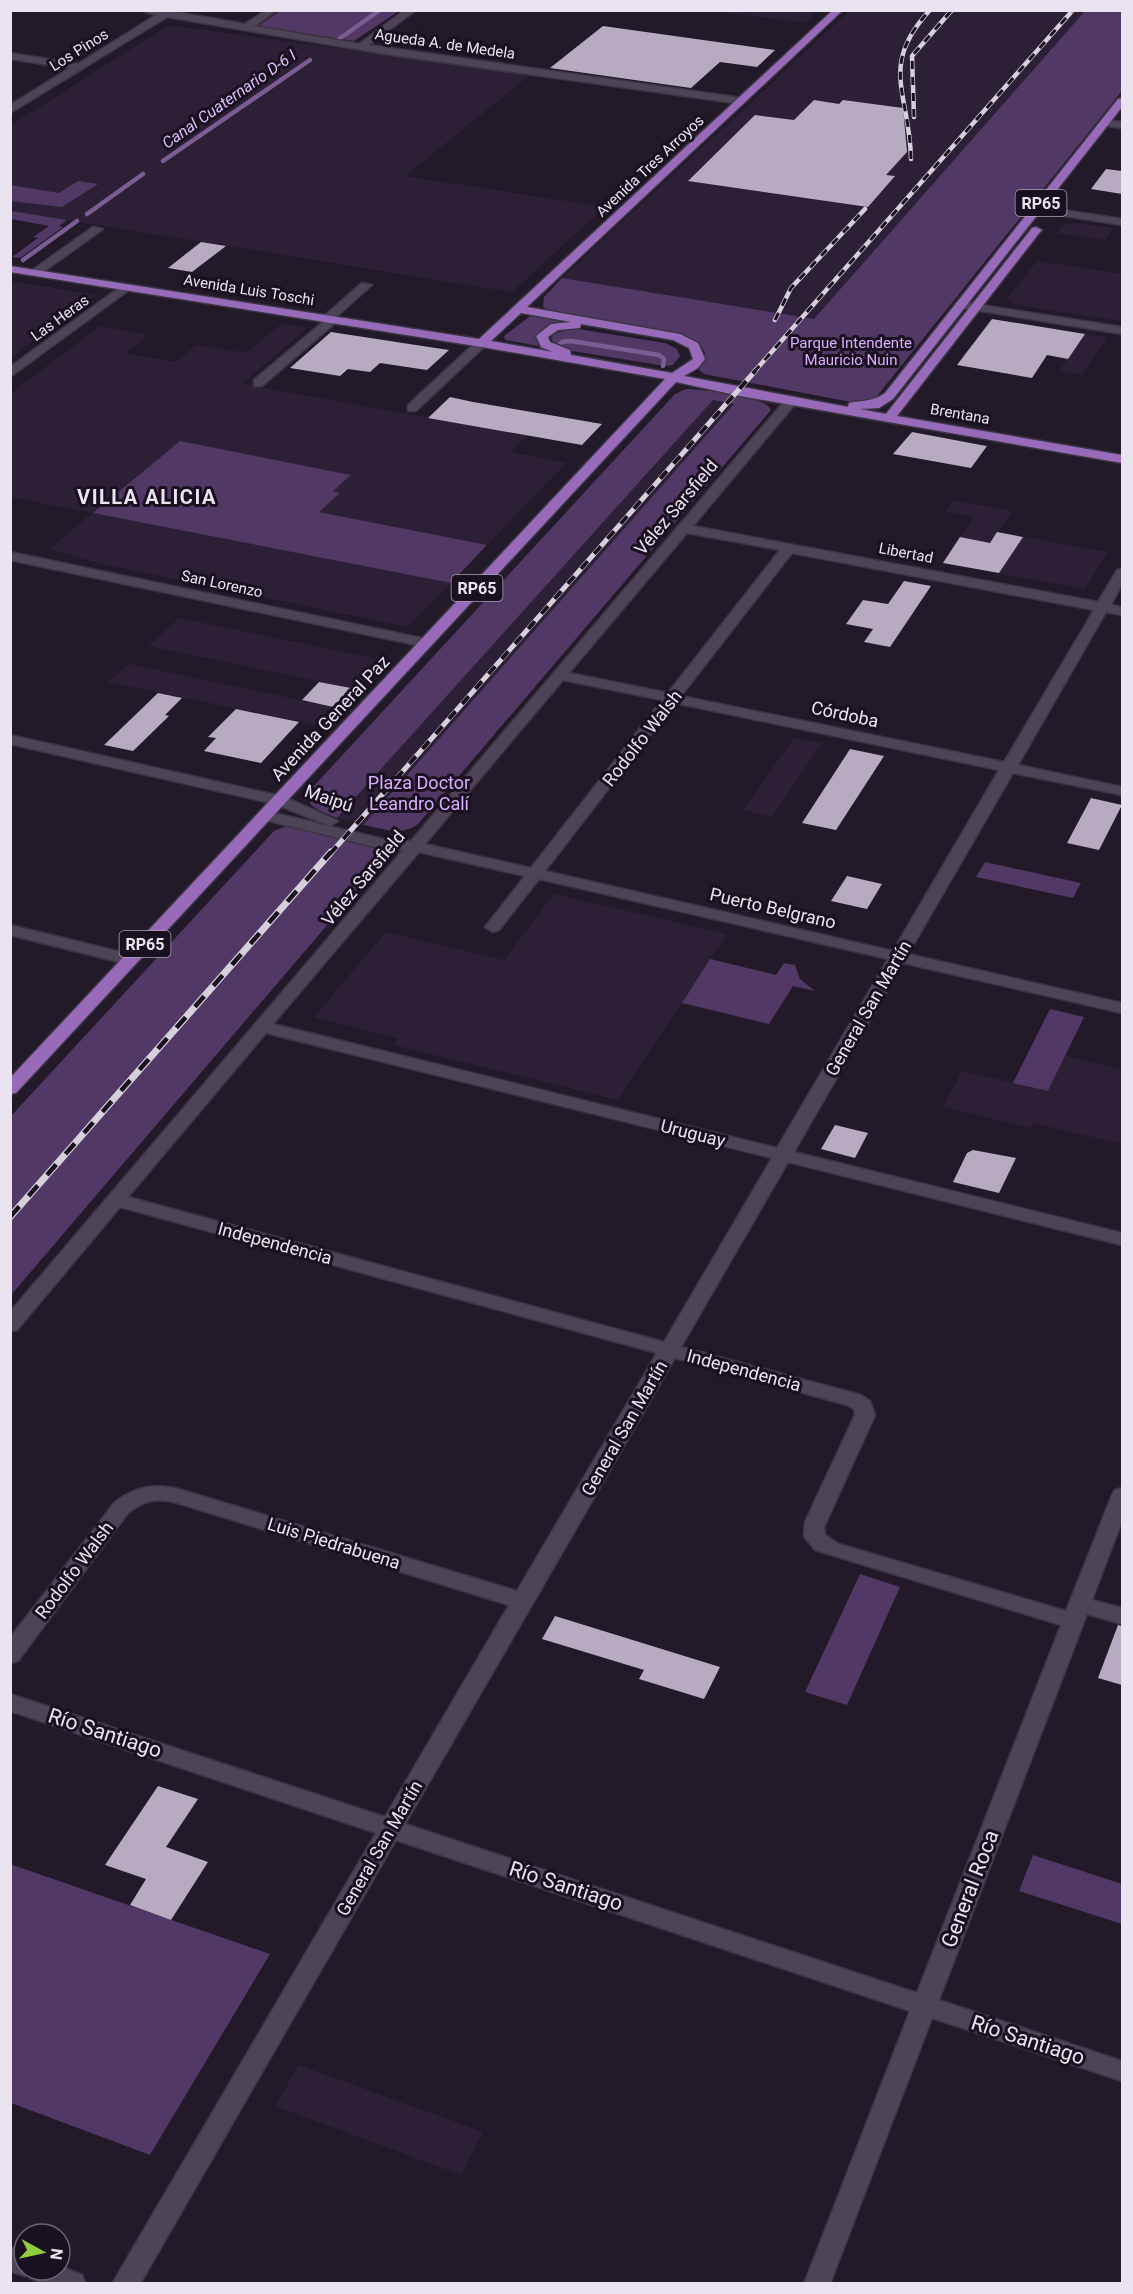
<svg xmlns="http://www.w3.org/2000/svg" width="1133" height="2294" font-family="Roboto,sans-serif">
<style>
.built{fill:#2c2036}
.green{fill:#513865}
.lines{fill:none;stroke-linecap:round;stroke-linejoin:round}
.stream{stroke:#7b5d93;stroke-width:4.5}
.building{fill:#b6abc0}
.minor-casing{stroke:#3c3543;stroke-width:3}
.major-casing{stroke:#3c3543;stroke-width:3}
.minor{fill:#4e4457;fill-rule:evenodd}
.major{fill:#986bba;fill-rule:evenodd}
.rail-far2-casing{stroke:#d6cfdc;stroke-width:4.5}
.rail-far1-casing{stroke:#d6cfdc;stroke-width:5}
.rail-casing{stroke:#d6cfdc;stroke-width:7}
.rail-far2{stroke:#191020;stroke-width:3;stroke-dasharray:8;stroke-linecap:butt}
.rail-far1{stroke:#191020;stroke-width:4;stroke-dasharray:10;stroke-linecap:butt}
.rail{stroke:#191020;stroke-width:4.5;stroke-dasharray:14;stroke-linecap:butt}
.labels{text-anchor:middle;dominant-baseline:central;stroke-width:6;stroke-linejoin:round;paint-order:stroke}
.far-street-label{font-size:15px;fill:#eae4f0;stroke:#191020}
.far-park-label{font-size:15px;fill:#daaefe;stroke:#191020}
.far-water-label{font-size:16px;font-style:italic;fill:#e0bdfd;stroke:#191020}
.shield{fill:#191020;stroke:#aba4b2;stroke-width:1.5}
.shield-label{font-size:16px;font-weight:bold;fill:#eae4f0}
.street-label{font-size:18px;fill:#eae4f0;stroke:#191020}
.park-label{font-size:18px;fill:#daaefe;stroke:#191020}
.far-district-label{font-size:20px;font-weight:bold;letter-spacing:1.5px;fill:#eae4f0;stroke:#191020}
.near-street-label{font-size:21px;fill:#eae4f0;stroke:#191020}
</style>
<rect width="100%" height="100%" fill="#221929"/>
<g class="built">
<path d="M715,11H818L805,23Z"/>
<path d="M849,11H1085L814,319L562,278Z"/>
<path d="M176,26L530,75L405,176L605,207L512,292L68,220L58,227L11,219V125L166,27Z"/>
<path d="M1076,223L1114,228L1105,240L1058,233L1064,224Z"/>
<path d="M1037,261L1122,274V317L1120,321L1012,304L1013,301L1006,300Z"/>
<path d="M12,281L95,295L11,357Z"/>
<path d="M281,324L307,328L242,384L527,435L511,452L566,463L487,545L318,512L339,493L333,491L350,474L94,512L451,583L408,627L101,564L50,549L92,513L11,497V393L100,326L148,335L125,353L175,362L197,345L247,353Z"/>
<path d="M1085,334L1107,337L1082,375L1059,371Z"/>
<path d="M713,400L735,404L363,825L337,818Z"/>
<path d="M953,500L1012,511L998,532L1108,552L1085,589L942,563L974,517L945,512Z"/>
<path d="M179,618L378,659L351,688L148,646Z"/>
<path d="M129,664L333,707L316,725L108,682Z"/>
<path d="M794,738L822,743L772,817L743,810Z"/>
<path d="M554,894L727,934L618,1100L394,1045L398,1039L314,1017L386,932L504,960Z"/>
<path d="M1066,1056L1122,1069V1144L1033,1123L1031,1128L943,1107L962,1071L1048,1091Z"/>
<path d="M299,2065L483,2132L461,2175L275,2106Z"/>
</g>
<g class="green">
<path d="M280,11H399L354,41L258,26Z"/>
<path d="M1085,11H1122V91L873,401L856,403L704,374L699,370L705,352L698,344L551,312L543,307L544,297L562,278L814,319Z"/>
<path d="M78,181L98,184L62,207L11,201V185L59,193Z"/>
<path d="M10,211H11L67,220L59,226L63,227L20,258L12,257L38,238L33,237L49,226L11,219Z"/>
<path d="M530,316L533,315L573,322L556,324L540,331L536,340L539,346L505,340L504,336Z"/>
<path d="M572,328L665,343L677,349L680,356L673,365L665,366L572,351L554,344L551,338L554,334Z"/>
<path d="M686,389C701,389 767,396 771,410L418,824C402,837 382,828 363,825L734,404L713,400L337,818L320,811L311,805L308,798L313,787L675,394Z"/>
<path d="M180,441L351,475L333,491L340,493L319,512L487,545L451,583L93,513Z"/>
<path d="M284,827H294L374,847L387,855L11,1295V1116L274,831Z"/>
<path d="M985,862L1081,883L1073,898L976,877Z"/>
<path d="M710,959L776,975L784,963L795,965L800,979L815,991L793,986L769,1024L682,1003Z"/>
<path d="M1050,1009L1084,1017L1048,1091L1013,1083Z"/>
<path d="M860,1574L900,1587L847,1705L805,1692Z"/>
<path d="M1033,1855L1122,1884V1924L1019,1891Z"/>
<path d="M10,1864L270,1954L150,2155L11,2103Z"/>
</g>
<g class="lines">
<g class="stream">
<path d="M339,39L380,10"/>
<path d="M163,161L310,60"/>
<path d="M87,214L143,174"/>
<path d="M23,260L77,221"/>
<path d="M558,346L562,342L571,341L659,355L664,359L663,366"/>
</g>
</g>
<g class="building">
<path d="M603,26L696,39L775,50L757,67L720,62L691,88L550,68Z"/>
<path d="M814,100L839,104L843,100L903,108L907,152L886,175L895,176L868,207L688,181L755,115L794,120Z"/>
<path d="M1106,169L1122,171V194L1091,189Z"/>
<path d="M201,242L226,246L192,272L168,268Z"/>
<path d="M992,319L1085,334L1068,359L1047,355L1032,378L957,365Z"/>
<path d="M331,332L429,347L449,350L427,370L380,363L370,372L348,369L340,376L290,368Z"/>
<path d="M450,397L473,402L602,424L582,445L428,418Z"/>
<path d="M912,432L981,445L987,446L971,468L893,454Z"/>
<path d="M997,532L1023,537L999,573L943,563L960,537L990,543Z"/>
<path d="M904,581L931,586L890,647L864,642L873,629L846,624L863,600L888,604Z"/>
<path d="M319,682L351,688L333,707L302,700Z"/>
<path d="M158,693L182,698L165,715L169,716L133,751L104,745Z"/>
<path d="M236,709L299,722L261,763L204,751L216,738L208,737Z"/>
<path d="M850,749L884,756L836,830L802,823Z"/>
<path d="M1091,798L1122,805L1099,850L1067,843Z"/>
<path d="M847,876L882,884L867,909L831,901Z"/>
<path d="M835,1125L868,1133L855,1158L821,1149Z"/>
<path d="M973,1150L1016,1158L999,1193L953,1182L967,1153Z"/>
<path d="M555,1616L720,1667L704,1699L639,1679L644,1670L542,1639Z"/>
<path d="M1118,1625L1122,1626V1685L1098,1678Z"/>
<path d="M158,1786L198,1799L166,1847L208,1862L171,1920L130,1905L146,1879L105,1865Z"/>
</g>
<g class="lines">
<defs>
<g id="minor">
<path d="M140,10H164L245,24L266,10H277L255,26L359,44L405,10H416L369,45L742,98L747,101L742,104L391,55L167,17L10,113V105L70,68L10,59V53L78,64L156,15Z"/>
<path d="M1105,120L1122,122V128L1101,125L1100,123Z"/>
<path d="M1037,206L1122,219V225L1033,211L1032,209Z"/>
<path d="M93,227L103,229L39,275H31V271Z"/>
<path d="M362,283L372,285L336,317V322L262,386H254V380L323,322V317Z"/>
<path d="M123,285L133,287L10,377V367Z"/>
<path d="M961,302L1122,327V334L957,307L955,305Z"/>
<path d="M478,340L488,343L416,411H408V405Z"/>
<path d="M791,397L795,398V404L693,526L1098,602L1117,570L1122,569V584L1111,605L1122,607V615L1106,612L1018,765L1122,787V795L1013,773L908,954L1122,1003V1013L903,963L794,1152L1122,1233V1245L788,1162L681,1347L861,1395L870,1401L875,1415L824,1527L825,1535L839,1544L1066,1611L1112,1495L1115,1490L1122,1488V1521L1092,1600L1122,1608V1624L1087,1614L939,2000L1122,2061V2081L932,2018L830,2284H804L910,2011L396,1840L140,2284H112L376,1833L10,1711V1694L385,1817L509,1605L174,1502C155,1498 143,1501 128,1513L18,1661L10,1663V1638L114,1503C132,1488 152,1483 175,1488L517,1591L657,1353L120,1207L17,1330L10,1331V1312L403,850L383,849L261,819L258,816L261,813L266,811L383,839L411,841L787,398ZM687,533L780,550L668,693L569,673ZM792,553L1094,610L1004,762L681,696ZM563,680L662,700L531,868L425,844ZM675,703L999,770L893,951L545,871ZM419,852L525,876L485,927L493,932L499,930L539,879L888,959L777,1148L273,1024ZM266,1033L772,1158L664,1342L128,1197ZM675,1358L847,1405L854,1409L855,1415L805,1522L804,1536L815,1550L1061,1625L917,1993L405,1824Z"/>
<path d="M10,552L426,639L433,643L426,647L10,560Z"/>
<path d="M10,735L285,797L338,821L330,826L275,804L10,744Z"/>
<path d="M10,925L137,956L139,960L131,965L10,935Z"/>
<path d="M10,2247L24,2252V2270H60V2266L82,2275L86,2284H42L30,2278L28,2275L24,2276L10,2271Z"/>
</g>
<path id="major" d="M833,10H843L527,307L680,334L698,343L705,359L698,368L684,376L848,407L849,403C863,400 872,402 885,393L1118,99L1122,98V107L893,399L879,408L860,409L886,414L1032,228L1036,227L1042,230L1040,232L897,416L1122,455V463L740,396L676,382L16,1093L10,1094V1078L665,379L482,347L10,272V266L479,339ZM521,313L571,322L551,324L536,336L541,347L553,352L491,341ZM581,324L673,340L689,348L693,359L672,373L571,355L570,350L550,342L548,337L558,330L580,328Z"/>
</defs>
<use href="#minor" class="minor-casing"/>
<use href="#major" class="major-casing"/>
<use href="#minor" class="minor"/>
<use href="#major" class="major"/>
<defs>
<g id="rail-far2">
<path d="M914,117L912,56L952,10"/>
<path d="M911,159C910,94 878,66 930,10"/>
<path d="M775,320L791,288L865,209"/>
<path d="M754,372L1073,10"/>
</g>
<path id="rail-far1" d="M330,854L756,370"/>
<path id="rail" d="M10,1217L331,852"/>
</defs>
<use href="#rail-far2" class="rail-far2-casing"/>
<use href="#rail-far1" class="rail-far1-casing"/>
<use href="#rail" class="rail-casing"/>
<use href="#rail-far2" class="rail-far2"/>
<use href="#rail-far1" class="rail-far1"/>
<use href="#rail" class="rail"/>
</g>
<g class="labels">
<g class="far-street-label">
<text transform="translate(445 44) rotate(8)">Agueda A. de Medela</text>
<text transform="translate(79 50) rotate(-32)">Los Pinos</text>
<text transform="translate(650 166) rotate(-43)">Avenida Tres Arroyos</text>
<text transform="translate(249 290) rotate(9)">Avenida Luis Toschi</text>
<text transform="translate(60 318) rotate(-36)">Las Heras</text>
<text transform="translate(960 414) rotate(10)">Brentana</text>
<text transform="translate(906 553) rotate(11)">Libertad</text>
<text transform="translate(222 584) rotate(12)">San Lorenzo</text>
</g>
<g class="far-park-label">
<text x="851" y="343">Parque Intendente<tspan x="851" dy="17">Mauricio Nuin</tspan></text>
</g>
<g class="far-water-label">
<text transform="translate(229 99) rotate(-35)">Canal Cuaternario D-6 I</text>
</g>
<g class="shield">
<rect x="1015.5" y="190" width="51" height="26" rx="4.5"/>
<rect x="451.5" y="575" width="51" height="26" rx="4.5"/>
<rect x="119.5" y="931" width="51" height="26" rx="4.5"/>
</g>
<g class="shield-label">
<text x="1041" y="203">RP65</text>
<text x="477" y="588">RP65</text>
<text x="145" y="944">RP65</text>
</g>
<g class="street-label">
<text transform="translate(676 507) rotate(-50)">Vélez Sarsfield</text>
<text transform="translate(845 714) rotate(12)">Córdoba</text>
<text transform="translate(330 718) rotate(-47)">Avenida General Paz</text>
<text transform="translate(642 738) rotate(-52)">Rodolfo Walsh</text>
<text transform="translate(329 798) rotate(19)">Maipú</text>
<text transform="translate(363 878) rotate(-50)">Vélez Sarsfield</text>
<text transform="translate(773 908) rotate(13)">Puerto Belgrano</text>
<text transform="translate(868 1008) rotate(-60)">General San Martín</text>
<text transform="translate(693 1133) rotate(14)">Uruguay</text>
<text transform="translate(275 1243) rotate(15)">Independencia</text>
<text transform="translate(744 1370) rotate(15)">Independencia</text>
<text transform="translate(624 1428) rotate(-60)">General San Martín</text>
<text transform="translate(334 1543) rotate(17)">Luis Piedrabuena</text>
<text transform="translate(74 1570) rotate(-53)">Rodolfo Walsh</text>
<text transform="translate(379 1848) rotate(-60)">General San Martín</text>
</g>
<g class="park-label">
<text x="419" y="782">Plaza Doctor<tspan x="419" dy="21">Leandro Calí</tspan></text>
</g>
<g class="far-district-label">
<text x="147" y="497">VILLA ALICIA</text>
</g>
<g class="near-street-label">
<text transform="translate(105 1733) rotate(18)">Río Santiago</text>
<text transform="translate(566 1886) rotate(18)">Río Santiago</text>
<text transform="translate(970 1889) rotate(-69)">General Roca</text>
<text transform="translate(1028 2040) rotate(18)">Río Santiago</text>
</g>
</g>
<rect width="1133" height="2294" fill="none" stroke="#eae4f0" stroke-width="24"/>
<g transform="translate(42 2252) rotate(98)"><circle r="28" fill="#191020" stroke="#6d6573" stroke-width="1.5"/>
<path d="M0-4.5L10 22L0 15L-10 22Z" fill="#92cd3e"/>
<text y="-9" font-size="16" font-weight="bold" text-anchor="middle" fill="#eae4f0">N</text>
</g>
</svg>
